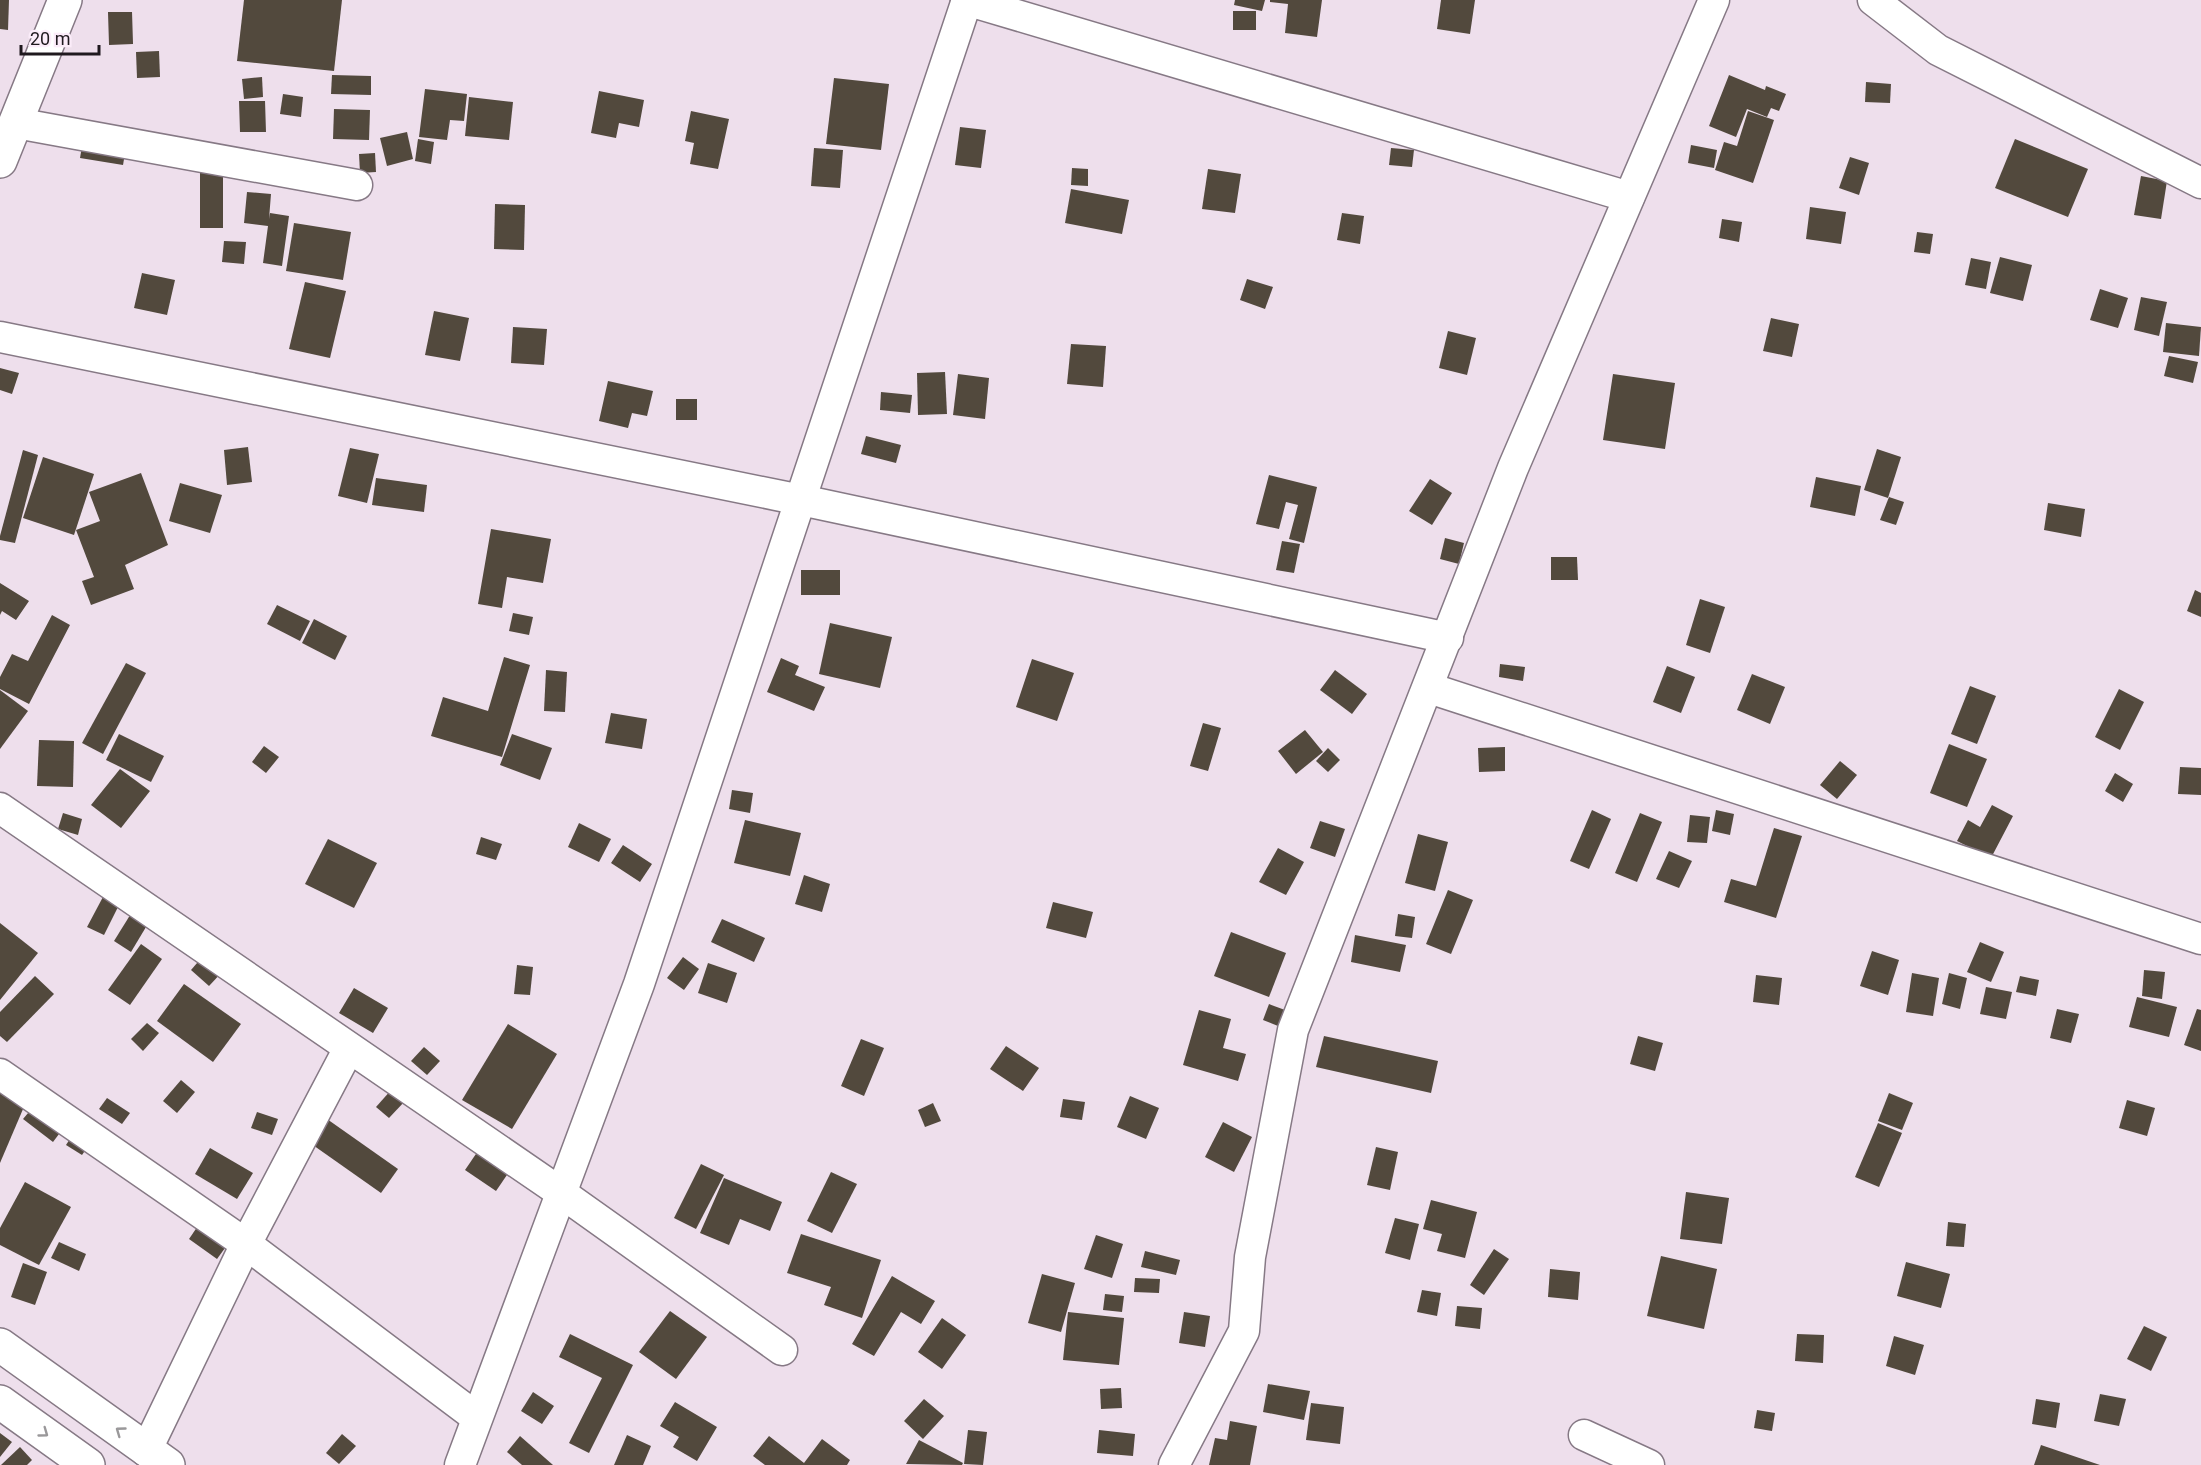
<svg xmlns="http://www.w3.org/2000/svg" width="2201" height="1465" font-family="Roboto,sans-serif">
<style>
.building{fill:#52493d}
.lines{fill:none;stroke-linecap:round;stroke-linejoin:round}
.street-casing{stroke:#867985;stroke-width:33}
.secondary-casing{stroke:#867985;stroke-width:36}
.street{stroke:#fff;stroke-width:30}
.secondary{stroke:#fff;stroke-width:33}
.oneway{stroke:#9a989a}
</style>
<rect width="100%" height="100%" fill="#eedfec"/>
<g class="building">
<path d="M0,0H9L8,30L0,29Z"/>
<path d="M244,0H342L334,71L237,61Z"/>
<path d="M1235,0H1265L1262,11L1234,5Z"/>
<path d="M1270,0H1322L1317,37L1285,33L1288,4L1270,2Z"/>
<path d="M1441,0H1475L1470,34L1437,29Z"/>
<rect x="1233" y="11" width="23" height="19"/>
<path d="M108,12H132L133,44L109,45Z"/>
<path d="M159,51L160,77L137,78L136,52Z"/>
<path d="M332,75L371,76V95L331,94Z"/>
<path d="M1729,75L1765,90L1766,86L1786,94L1779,111L1771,108L1767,117L1747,109L1736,137L1709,126Z"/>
<path d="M262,77L263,97L244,99L242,79Z"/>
<path d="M834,78L889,84L881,150L826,144Z"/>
<path d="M1866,82L1891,84L1890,103L1865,102Z"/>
<path d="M425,89L467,94L464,121L450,120L447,140L419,137Z"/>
<path d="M599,91L644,100L639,127L619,123L616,138L591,133Z"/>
<path d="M283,94L303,97L301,117L280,114Z"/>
<path d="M469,97L513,102L509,140L465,136Z"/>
<path d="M239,101H265L266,132H240Z"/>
<path d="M334,109L370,110L369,140L333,139Z"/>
<path d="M691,111L729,119L718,169L690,164L694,143L685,141Z"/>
<path d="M1748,111L1774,120L1753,183L1715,170L1724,142L1737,146Z"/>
<path d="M960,127L986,130L981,168L955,165Z"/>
<path d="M407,132L413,159L387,166L380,138Z"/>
<path d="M418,139L434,142L431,164L415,161Z"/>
<path d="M2015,139L2088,169L2068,217L1995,188Z"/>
<path d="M83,141L126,148L123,165L80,158Z"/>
<path d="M1691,145L1717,150L1714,168L1688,163Z"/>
<path d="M814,148L843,150L840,188L811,186Z"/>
<path d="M1391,148L1414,150L1412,167L1389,165Z"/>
<path d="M375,153L376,172L360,173L359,154Z"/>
<path d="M1850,157L1869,163L1859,195L1839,188Z"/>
<path d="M1072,168L1088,169V186L1071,185Z"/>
<path d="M1208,169L1241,174L1235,213L1202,209Z"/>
<rect x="200" y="171" width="23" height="57"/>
<path d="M2141,176L2167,181L2161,219L2134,215Z"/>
<path d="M1071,189L1129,200L1122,234L1065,223Z"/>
<path d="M247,192L271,194L269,219L270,213L289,216L282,266L263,263L268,226L244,223Z"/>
<path d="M495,204L525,205L524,250L494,249Z"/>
<path d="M1810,207L1846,212L1841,244L1806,239Z"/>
<path d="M1342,213L1364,216L1360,244L1337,240Z"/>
<path d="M1722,219L1742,222L1739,242L1719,238Z"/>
<path d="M294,223L351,232L343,280L286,271Z"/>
<path d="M1917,232L1933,234L1930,254L1914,252Z"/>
<path d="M224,241L246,242L244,264L222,262Z"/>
<path d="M2000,257L2032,265L2023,301L1990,293Z"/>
<path d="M1971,258L1991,262L1986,289L1965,285Z"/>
<path d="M142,273L175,280L167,315L134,308Z"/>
<path d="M1247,279L1273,287L1265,309L1240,300Z"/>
<path d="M305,282L346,291L330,358L289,349Z"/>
<path d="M2100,289L2128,298L2118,328L2090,320Z"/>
<path d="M2141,297L2167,302L2159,336L2134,330Z"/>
<path d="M434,311L469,318L460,361L425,355Z"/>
<path d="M1771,318L1799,324L1792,357L1763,351Z"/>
<path d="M2166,323L2201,327L2199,356L2163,352Z"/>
<path d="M513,327L547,329L544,365L511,363Z"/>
<path d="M1448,331L1476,338L1467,375L1439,368Z"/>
<path d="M1071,344L1106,346L1103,387L1067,384Z"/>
<path d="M2169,356L2198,362L2193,383L2164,376Z"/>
<path d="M0,368L19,373L12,394L0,390Z"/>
<path d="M945,372L947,414L918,415L917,373Z"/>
<path d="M958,374L989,378L985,419L953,415Z"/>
<path d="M1613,374L1675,383L1665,449L1603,440Z"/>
<path d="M608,381L653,391L647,416L632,413L628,428L599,421Z"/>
<path d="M881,392L912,395L910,413L880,410Z"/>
<rect x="676" y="399" width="21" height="21"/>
<path d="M866,436L901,445L896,463L861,454Z"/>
<path d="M248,447L252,482L227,485L224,450Z"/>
<path d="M350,448L379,454L367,503L338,496Z"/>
<path d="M1877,449L1901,457L1888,498L1864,490Z"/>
<path d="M23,450L38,455L15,543L0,540V536Z"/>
<path d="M43,457L94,474L74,535L23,518Z"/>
<path d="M141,473L168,545L125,565L134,589L91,605L82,581L94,577L76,530L100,521L89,492Z"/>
<path d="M1269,475L1317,487L1304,543L1289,539L1298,505L1286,502L1279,529L1256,524Z"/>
<path d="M1816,477L1861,486L1855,516L1810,507Z"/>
<path d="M376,478L427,485L424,512L372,505Z"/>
<path d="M1430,479L1452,493L1432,525L1409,511Z"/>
<path d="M180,483L222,495L210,533L169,521Z"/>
<path d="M1889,497L1904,502L1896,525L1880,520Z"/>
<path d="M2048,503L2085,509L2081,537L2044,530Z"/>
<path d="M491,529L551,539L543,583L507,577L502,608L478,604Z"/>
<path d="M1445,538L1464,543L1459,564L1440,559Z"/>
<path d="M1282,541L1300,544L1294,573L1276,570Z"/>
<path d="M1551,557H1577L1578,580H1551Z"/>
<rect x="801" y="570" width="39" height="25"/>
<path d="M0,583L29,601L16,620L2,611L0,615Z"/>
<path d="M2195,590L2201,593V617L2187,611Z"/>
<path d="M1700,599L1725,607L1710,653L1686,645Z"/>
<path d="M277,605L310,621L300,641L267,624Z"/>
<path d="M513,613L533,617L529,635L509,631Z"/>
<path d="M52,615L70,625L29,704L0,689V677L12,654L28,661Z"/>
<path d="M314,619L347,636L335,660L302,643Z"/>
<path d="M830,623L892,637L880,688L819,674Z"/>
<path d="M504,657L530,665L502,757L431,736L443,697L488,711Z"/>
<path d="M781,658L799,666L795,675L825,687L814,711L767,692Z"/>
<path d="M1032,659L1074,673L1057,721L1016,707Z"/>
<path d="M126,663L146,673L103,754L82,743Z"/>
<path d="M1500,664L1525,667L1523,681L1499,677Z"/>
<path d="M1667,666L1695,677L1681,713L1653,702Z"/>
<path d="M546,670L567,672L565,712L544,711Z"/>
<path d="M1335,670L1367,694L1352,714L1320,690Z"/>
<path d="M1752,674L1785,687L1770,724L1737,710Z"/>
<path d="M1970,686L1996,696L1977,744L1951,734Z"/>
<path d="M2119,689L2144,702L2120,750L2095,737Z"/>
<path d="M0,690L28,711L0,749Z"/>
<path d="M611,713L647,719L642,749L605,743Z"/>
<path d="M1203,723L1221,728L1208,771L1190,766Z"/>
<path d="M1305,730L1323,752L1296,774L1278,751Z"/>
<path d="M119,734L164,756L151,782L106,760Z"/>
<path d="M512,734L552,748L540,780L500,765Z"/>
<path d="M39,740L74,741L73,787L37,786Z"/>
<path d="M1949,744L1987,759L1967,807L1930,793Z"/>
<path d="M264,746L279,757L266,773L252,762Z"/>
<path d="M1505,747V771L1479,772L1478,748Z"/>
<path d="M1328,748L1340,760L1328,772L1316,761Z"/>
<path d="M1840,761L1857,775L1837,799L1820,785Z"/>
<path d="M2180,767L2201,768V795L2178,794Z"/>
<path d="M120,769L150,791L121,828L91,805Z"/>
<path d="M2115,773L2133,784L2123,802L2105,791Z"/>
<path d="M732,790L753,793L750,813L729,809Z"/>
<path d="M1992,805L2013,816L1991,858L1957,841L1968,820L1980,827Z"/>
<path d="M1592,810L1611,819L1589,869L1570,861Z"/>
<path d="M1716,810L1734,814L1730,835L1712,831Z"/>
<path d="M63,813L82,819L78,835L58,829Z"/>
<path d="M1640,813L1662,822L1637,882L1615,873Z"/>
<path d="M1690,815L1710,817L1707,843L1687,842Z"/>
<path d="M745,820L801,833L790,876L734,863Z"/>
<path d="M1320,821L1345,829L1335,857L1310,848Z"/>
<path d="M579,823L611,839L599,862L568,847Z"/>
<path d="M1774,828L1802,836L1776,918L1724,902L1731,879L1756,886Z"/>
<path d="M1418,834L1448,842L1435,891L1405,883Z"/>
<path d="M481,837L502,844L496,860L476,854Z"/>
<path d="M328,839L377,863L354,908L305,884Z"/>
<path d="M623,845L652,864L640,882L611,863Z"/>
<path d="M1278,848L1304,862L1286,895L1259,882Z"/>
<path d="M1669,851L1692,861L1679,888L1656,879Z"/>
<path d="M804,875L830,884L822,912L795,904Z"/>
<path d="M1448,890L1473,900L1451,954L1426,944Z"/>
<path d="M104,895L120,903L104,935L87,927Z"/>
<path d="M1053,902L1093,912L1086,938L1046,928Z"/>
<path d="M132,912L149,922L131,952L114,941Z"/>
<path d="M1398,914L1415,917L1412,938L1395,936Z"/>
<path d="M722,919L765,938L754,962L711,942Z"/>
<path d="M0,923L38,953L0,1000Z"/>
<path d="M1231,932L1286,953L1269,997L1214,976Z"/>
<path d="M1355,935L1406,945L1400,972L1351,962Z"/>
<path d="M1980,942L2004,952L1991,982L1967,972Z"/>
<path d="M141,944L162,959L130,1005L108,990Z"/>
<path d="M1872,951L1899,960L1888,995L1860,986Z"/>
<path d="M204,955L223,971L209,986L191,970Z"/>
<path d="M683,957L699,969L684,990L667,978Z"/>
<path d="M708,963L737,973L727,1003L698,993Z"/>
<path d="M517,965L533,967L530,995L514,994Z"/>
<path d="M2144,970L2165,972L2162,999L2142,996Z"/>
<path d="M1912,973L1939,978L1933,1016L1906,1012Z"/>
<path d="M1949,973L1967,978L1960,1009L1942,1004Z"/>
<path d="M1756,975L1782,978L1779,1005L1753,1002Z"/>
<path d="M35,976L54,994L7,1042L0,1036V1012Z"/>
<path d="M2020,976L2039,980L2036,996L2016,992Z"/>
<path d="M184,984L241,1024L213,1062L157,1021Z"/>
<path d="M1986,987L2012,992L2006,1019L1980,1014Z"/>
<path d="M354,988L388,1008L373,1033L339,1013Z"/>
<path d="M2137,997L2177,1007L2169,1037L2129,1027Z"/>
<path d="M1269,1004L1285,1010L1278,1026L1263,1020Z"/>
<path d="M2057,1009L2079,1014L2071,1043L2050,1038Z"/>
<path d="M2197,1009L2201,1010V1051L2184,1045Z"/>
<path d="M1199,1010L1231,1019L1223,1048L1246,1054L1238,1081L1183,1065Z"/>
<path d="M147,1023L159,1033L143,1051L131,1039Z"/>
<path d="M508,1024L557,1054L512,1129L462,1100Z"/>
<path d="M1324,1036L1438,1061L1431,1093L1316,1067Z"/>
<path d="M1638,1036L1663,1043L1655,1071L1630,1064Z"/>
<path d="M861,1039L884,1048L864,1096L841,1086Z"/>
<path d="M1006,1046L1039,1068L1023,1091L990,1069Z"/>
<path d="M424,1047L440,1061L427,1075L411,1061Z"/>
<path d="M0,1075L32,1088L0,1163Z"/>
<path d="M181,1080L195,1092L177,1113L163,1101Z"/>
<path d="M392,1089L405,1101L389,1118L376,1107Z"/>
<path d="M1889,1093L1913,1103L1902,1130L1878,1121Z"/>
<path d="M1130,1096L1159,1108L1146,1139L1117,1127Z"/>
<path d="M107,1098L130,1113L122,1124L99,1109Z"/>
<path d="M40,1099L68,1122L53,1142L23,1119Z"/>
<path d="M1063,1099L1085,1102L1082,1120L1060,1117Z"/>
<path d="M2127,1100L2155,1108L2147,1136L2119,1128Z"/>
<path d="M933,1103L941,1121L925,1127L918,1110Z"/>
<path d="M257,1112L278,1119L272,1135L251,1128Z"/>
<path d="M327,1119L398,1169L381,1193L310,1143Z"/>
<path d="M1223,1122L1252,1137L1234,1172L1205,1157Z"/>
<path d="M1878,1123L1902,1133L1879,1187L1855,1177Z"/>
<path d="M77,1128L93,1139L82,1155L66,1145Z"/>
<path d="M1376,1147L1398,1152L1390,1190L1367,1185Z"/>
<path d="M210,1148L253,1173L237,1199L195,1174Z"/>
<path d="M478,1151L509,1172L496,1191L465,1170Z"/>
<path d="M701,1164L724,1175L696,1229L674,1218Z"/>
<path d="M831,1172L857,1184L832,1233L807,1221Z"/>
<path d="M724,1178L782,1202L770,1231L740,1219L729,1245L700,1233Z"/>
<path d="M25,1182L71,1207L39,1265L0,1245V1228Z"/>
<path d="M1686,1192L1729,1198L1722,1244L1680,1239Z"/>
<path d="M1431,1200L1477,1212L1465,1258L1437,1251L1442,1234L1423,1229Z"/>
<path d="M204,1217L233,1237L217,1259L189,1239Z"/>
<path d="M1395,1218L1419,1224L1410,1260L1385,1253Z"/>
<path d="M1948,1222L1966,1224L1964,1247L1946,1246Z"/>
<path d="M801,1234L881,1260L862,1318L824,1305L831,1287L787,1273Z"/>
<path d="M1096,1235L1123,1244L1112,1278L1084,1269Z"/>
<path d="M59,1242L86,1254L79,1271L51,1258Z"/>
<path d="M1494,1249L1509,1259L1484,1295L1470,1285Z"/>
<path d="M1145,1251L1180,1260L1176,1275L1141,1267Z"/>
<path d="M1661,1256L1717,1269L1704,1329L1647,1316Z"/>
<path d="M1906,1262L1950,1274L1941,1308L1897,1296Z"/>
<path d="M23,1263L47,1272L35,1305L11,1297Z"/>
<path d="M1550,1269L1580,1272L1578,1300L1548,1297Z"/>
<path d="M1042,1274L1075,1283L1061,1332L1028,1323Z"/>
<path d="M892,1276L935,1301L921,1324L901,1312L874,1356L852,1344Z"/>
<path d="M1135,1278L1160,1279L1159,1293L1134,1292Z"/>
<path d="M1422,1290L1441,1293L1437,1316L1417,1312Z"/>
<path d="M1105,1294L1124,1296L1122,1312L1103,1310Z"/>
<path d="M1457,1306L1482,1308L1480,1329L1455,1326Z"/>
<path d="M670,1311L707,1337L676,1379L639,1352Z"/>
<path d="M1068,1312L1124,1318L1119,1365L1063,1360Z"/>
<path d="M1184,1312L1210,1316L1205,1347L1179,1343Z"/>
<path d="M942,1318L966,1335L942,1369L918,1352Z"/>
<path d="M2144,1326L2167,1337L2151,1371L2127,1359Z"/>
<path d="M570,1334L633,1365L589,1453L569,1443L602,1378L559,1357Z"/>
<path d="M1797,1334L1824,1335L1823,1363L1795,1361Z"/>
<path d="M1894,1336L1924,1345L1915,1375L1886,1366Z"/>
<path d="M1268,1384L1310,1391L1304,1420L1263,1412Z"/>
<path d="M1121,1388L1122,1408L1101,1409L1100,1389Z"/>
<path d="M533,1392L554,1406L542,1424L521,1411Z"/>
<path d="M2100,1394L2126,1399L2119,1426L2094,1421Z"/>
<path d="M924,1399L944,1416L923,1439L904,1421Z"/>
<path d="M2036,1399L2060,1403L2056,1428L2032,1424Z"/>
<path d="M675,1402L717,1427L697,1461L673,1447L679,1437L660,1426Z"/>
<path d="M1311,1403L1344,1407L1340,1444L1306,1440Z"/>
<path d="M1757,1410L1775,1413L1772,1431L1754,1428Z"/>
<path d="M1230,1421L1257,1426L1250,1465H1209L1215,1438L1227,1440Z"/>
<path d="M968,1430L987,1432L983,1465L964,1464Z"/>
<path d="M1099,1430L1135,1434L1133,1456L1097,1453Z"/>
<path d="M0,1433L12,1442L0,1457Z"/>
<path d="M342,1434L356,1446L339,1464L326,1453Z"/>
<path d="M627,1435L651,1446L643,1465H614Z"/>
<path d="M520,1436L553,1465H522L507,1452Z"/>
<path d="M769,1436L804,1463L822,1439L850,1460L847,1465H765L753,1456Z"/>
<path d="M919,1440L963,1463L962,1465L906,1464Z"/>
<path d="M2041,1445L2100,1465H2034Z"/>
<path d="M20,1447L32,1460L27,1465H1Z"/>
</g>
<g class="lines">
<defs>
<g id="street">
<path d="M966,0L1629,197"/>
<path d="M1873,0L1938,50L2201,183"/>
<path d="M16,123L357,185"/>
<path d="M0,337L801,500L1448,638"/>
<path d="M1429,688L2201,939"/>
<path d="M0,808L560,1192L782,1350"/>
<path d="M0,1074L246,1244L476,1417"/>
<path d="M1584,1435L1649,1465"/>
<path d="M146,1451L246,1244L349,1048"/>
<path d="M460,1465L639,984L967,0"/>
<path d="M1174,1465L1244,1331L1250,1257L1293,1030L1513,468L1714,0"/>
</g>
<g id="secondary">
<path d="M0,161L65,0"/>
<path d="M0,1345L168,1465"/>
<path d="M0,1402L88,1465"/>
</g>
</defs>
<use href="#street" class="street-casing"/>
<use href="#secondary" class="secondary-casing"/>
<use href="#street" class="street"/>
<use href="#secondary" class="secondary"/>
</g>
<defs><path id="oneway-chevron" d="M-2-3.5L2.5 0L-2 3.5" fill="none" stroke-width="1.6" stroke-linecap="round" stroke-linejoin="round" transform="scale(1.5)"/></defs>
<g class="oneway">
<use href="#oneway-chevron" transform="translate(120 1431) rotate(-144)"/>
<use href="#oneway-chevron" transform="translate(44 1433) rotate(36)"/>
</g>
<path d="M21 45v9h78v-9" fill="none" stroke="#1f191e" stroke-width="3"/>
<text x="30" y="45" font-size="18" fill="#1f191e" stroke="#fbecf9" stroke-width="4.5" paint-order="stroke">20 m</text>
</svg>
